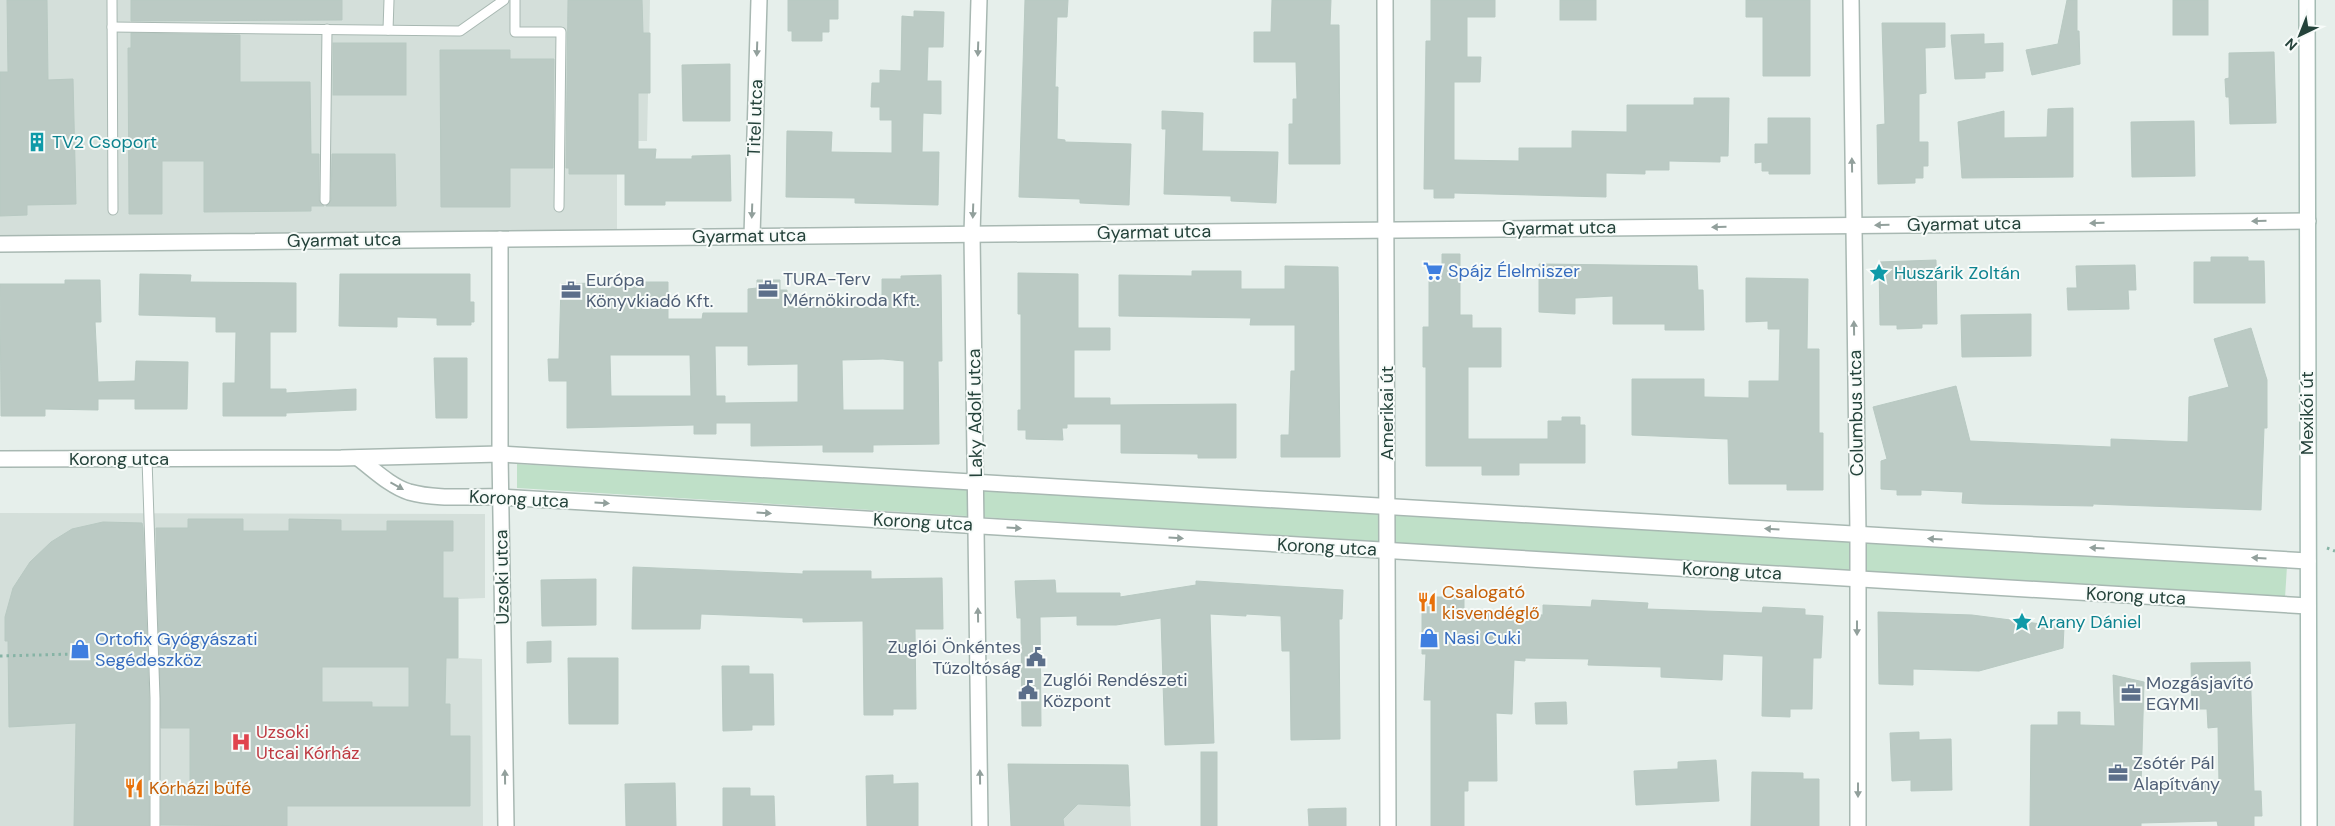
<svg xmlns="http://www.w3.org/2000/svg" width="2335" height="826" font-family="'DM Sans',sans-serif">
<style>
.built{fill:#d4dfda}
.green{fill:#bfe0c8}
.building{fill:#bbcac4;stroke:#b8c9c2;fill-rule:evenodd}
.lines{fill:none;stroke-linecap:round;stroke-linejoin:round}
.lane-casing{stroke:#a8b8b2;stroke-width:11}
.street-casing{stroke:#a8b8b2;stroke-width:18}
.secondary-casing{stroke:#a4bbb3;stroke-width:18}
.path{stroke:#86b3a5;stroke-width:3;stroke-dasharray:2.5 4;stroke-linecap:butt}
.lane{stroke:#fff;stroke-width:9}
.street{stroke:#fff;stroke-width:15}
.secondary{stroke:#fff;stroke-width:15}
.oneway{fill:#92a09c}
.labels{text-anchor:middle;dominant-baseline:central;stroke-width:4;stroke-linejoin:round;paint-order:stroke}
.street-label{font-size:18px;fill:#24423a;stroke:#f7fbf9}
.culture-label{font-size:18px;fill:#0d838f;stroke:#f7fbf9;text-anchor:start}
.shop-label{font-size:18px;fill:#366cbe;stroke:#f7fbf9;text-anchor:start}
.service-label{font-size:18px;fill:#4e5e75;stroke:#f7fbf9;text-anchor:start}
.food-label{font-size:18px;fill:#c56008;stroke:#f7fbf9;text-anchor:start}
.health-label{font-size:18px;fill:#be3a42;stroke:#f7fbf9;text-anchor:start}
</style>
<rect width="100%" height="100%" fill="#e6efeb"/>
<g class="built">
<path d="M0,0H650L647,141H617V238L0,243Z"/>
<path d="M0,513L485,514V598L458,599V658L482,659L483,826H0Z"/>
<path d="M1008,764L1128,765L1131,826H1011Z"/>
</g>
<path class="green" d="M517,464L2287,566L2285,598L517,488Z"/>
<g class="building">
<path d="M7,0H47L48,80L73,79L76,204L27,205V215L0,216V72H8Z"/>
<path d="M131,0H342V20L131,21Z"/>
<path d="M568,0H642L643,33H650V93H638V149H656L655,159H692V156L730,155L731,201H665V205H625V174H569V168H566Z"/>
<path d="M788,0H838V19H829V32H822V41H792V31H788Z"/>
<path d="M1025,0H1068L1067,17H1057L1055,87H1058L1057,139L1065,140V142L1131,144L1129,205L1080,203V199L1019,197Z"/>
<path d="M1272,0H1331L1330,25H1339L1340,164H1289V124H1293V99H1297L1296,62H1254V32H1271Z"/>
<path d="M1431,0H1495V17H1467V57H1481L1480,82H1454V160L1519,161V148H1572V131L1627,132V105H1694V98H1729L1728,156H1720V162L1669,161V170H1645V174L1606,173V197L1454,193V198H1434V189H1424L1426,41H1431Z"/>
<rect x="1560" y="0" width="36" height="20"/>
<path d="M1746,0H1810V76H1763V17H1746Z"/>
<path d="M2067,0H2077V31H2079L2080,64L2032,75L2026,50L2058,44Z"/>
<rect x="2173" y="0" width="35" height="35"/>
<path d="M914,11L944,12L943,47H928L927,81H941V114L923,113L922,152H939L938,205L855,203V198L786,197L787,131L832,132L831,152L892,153V120H880V107H871L872,83H880V70L901,71L902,16L914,17Z"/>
<path d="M1882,23H1945V47L1925,48L1926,93L1919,94V142H1928V166H1923V178H1915V183L1878,184L1877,125L1885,124Z"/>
<path d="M131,33L240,35V82H310L311,154H319V200L324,206H311V211L204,212V161H162V214H129L128,48H131Z"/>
<path d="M1984,34V44L2003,43V71L1985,72V78L1955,79L1951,35Z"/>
<rect x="333" y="43" width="73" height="52"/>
<path d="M440,50H510V59H554L553,168H510V207H441Z"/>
<path d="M2274,52L2276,123L2230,124L2229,97H2226L2225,79L2229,78V53Z"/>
<path d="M730,64V121H683L682,65Z"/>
<path d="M2073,108V177L1962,178L1958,122L2004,111V138L2047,137L2048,109Z"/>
<path d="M1162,111L1203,113L1202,151L1278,152L1276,203L1231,201V196L1164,194L1166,129H1162Z"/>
<path d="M1768,118H1810V174H1769V171H1762V162L1755,163V144H1768Z"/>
<path d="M2194,121L2195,176L2132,177L2131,122Z"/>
<path d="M332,154H395L396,206H326L331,200Z"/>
<path d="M1442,254H1460V315H1472V328H1501V367H1468V439H1548V421H1562V417H1580V425H1585V463H1519V475H1482V466H1426V367H1423V327H1429V265H1442Z"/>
<path d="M2211,257H2248V261H2264L2265,303H2194V262H2211Z"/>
<path d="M1936,260L1937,324H1922V328L1897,329V325H1880L1879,262Z"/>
<path d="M1539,264L1697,266L1698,290H1703L1704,330H1665V324H1613V296L1575,298V314L1539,312Z"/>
<path d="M2135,265L2136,290H2128L2129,309L2068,310L2067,288H2077L2076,266Z"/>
<path d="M1285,266L1338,267L1340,457H1281V435H1289L1291,371H1295V325H1250L1251,318L1119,316V275L1192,276V271H1241V289H1285Z"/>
<path d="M1018,273L1078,274V328H1110V350H1074V398H1110V405L1236,404V458H1198V454L1121,453V424H1067V428H1062L1063,440L1026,439V430H1018V410H1021V314H1018Z"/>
<path d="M140,274L191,275L190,282L296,283V332H270V389H286V393L356,389V410L286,413V416H223V383H235L236,332H216V317L139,315Z"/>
<path d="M340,274H470V302H474V322H471V325H437V318L397,317V327L339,326Z"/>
<path d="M941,275L942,361H938L939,444L873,445V452H823V445L751,446V423H716V434H694V425L567,428V381H549L548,359H559L561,284L594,283V287H637V282H668V319H702L703,313H748V289L757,288V280H780V290H787V294H791V307H882V279H901V276ZM715,346H748V365L798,364V402L725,403V396H716ZM610,355H690L691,396H611ZM883,359L904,361V410H843L842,360Z"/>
<path d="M1746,278L1808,279L1807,349H1819V433H1823V490H1787V484H1729L1728,439L1632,435V379H1704V397L1749,398V381H1779L1780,329H1768V321L1746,322Z"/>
<path d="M65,280H100L101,322H95L98,382L135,381L136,361L188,362L187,409H135V399H98V410L45,409V416H1L0,284H65Z"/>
<path d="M2031,314V356L1962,357L1961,315Z"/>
<path d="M2251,328L2267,380V428H2264L2261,510L2093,504V506L1981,504L1962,503L1963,492L1921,490V495H1897V490L1881,489V461L1887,459L1873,407L1956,386L1970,441L2111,447V439L2188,442L2189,397L2229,387L2214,339Z"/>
<path d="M434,358H467V418H436Z"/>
<path d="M188,519H243V531H289V519L341,520V531H387V521H453V551H443V598H458V658H446L445,704H450V736H470V806H287V826L161,825V790H190V728H161L156,528H188ZM322,667H409V707H372V702H322Z"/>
<path d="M103,522L142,523L143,528L149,698V826H74L76,723L9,727L8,641H5V617L13,588L30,562L51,542L72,529Z"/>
<path d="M633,567L803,574V571H871V579L942,578L943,629H915L916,709H893V715H864L863,621L803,622V618L701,614L700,629H632Z"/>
<path d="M596,579V625L542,626L541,580Z"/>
<path d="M1055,580L1056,593H1120V597L1196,585V581L1343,590L1342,619H1339L1340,739L1291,740L1290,651H1282L1281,616L1246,614V616L1210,614L1214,743L1165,745L1161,618L1116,625H1077V616L1040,617L1041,726H1022L1021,618H1017L1015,581Z"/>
<path d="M1422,597H1464V611L1543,615V605L1591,607L1592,600L1648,603L1647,609L1762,613L1763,607L1805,609V615L1823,616L1821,658H1813L1812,709H1790V717L1762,716L1763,656L1723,654L1722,680L1661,677V667L1588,665L1589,659L1525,658V661L1514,660L1512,714L1496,713L1497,781H1468V791H1464V826H1431V700H1424L1426,654H1422Z"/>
<path d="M1878,612L1972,615L2064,627L2063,648L1979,671L1913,669V685L1879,684Z"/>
<path d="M551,641V662L527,663V642Z"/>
<path d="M568,658H618V724H569Z"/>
<path d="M2250,662L2254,791H2261L2262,816H2254V826H2218L2217,821L2141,823V826H2030L2031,725H2058V712H2080V725L2115,726L2113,675L2144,682L2141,786L2219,784L2218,727L2208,728L2207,709H2192L2191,663Z"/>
<path d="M722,666H749V674H773L774,725H752V730L723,731Z"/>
<path d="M1566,702L1567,724H1536L1535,703Z"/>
<path d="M1919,732V740L1951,739L1952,790L1911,791V780L1892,781L1890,733Z"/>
<rect x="1201" y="752" width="16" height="74"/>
<path d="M1716,760L1719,801L1636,805L1634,771L1678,769V762Z"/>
<path d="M1008,764L1128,765L1130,806L1078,804L1063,819L1064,826H1011Z"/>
<path d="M1752,772L1803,773V779H1819V826H1751Z"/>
<path d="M893,775V784L918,783V826H867L866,776Z"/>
<path d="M675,783L676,826H626L625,784Z"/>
<path d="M723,788H750V796H774L775,826H723Z"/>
<path d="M1346,808V826H1309L1308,809Z"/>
</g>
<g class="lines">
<defs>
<g id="lane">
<path d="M112,0L113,210"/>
<path d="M515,0V32H561L559,207"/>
<path d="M112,27L460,31L504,0"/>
<path d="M388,30L389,0"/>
<path d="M325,200L327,29"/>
<path d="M147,459L155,698V826"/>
</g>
<g id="street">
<path d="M979,0L972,234L980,826"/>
<path d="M1385,0L1388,826"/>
<path d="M1851,0L1858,534V826"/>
<path d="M752,236L759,0"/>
<path d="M500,239V454L506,826"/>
<path d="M0,244L2308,221"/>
<path d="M358,458C373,469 390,486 409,492C437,500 472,496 501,497L2308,606"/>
<path d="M0,459L341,458L500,454L2308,561"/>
</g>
<path id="secondary" d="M2307,0L2309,826"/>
</defs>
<use href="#lane" class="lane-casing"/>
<use href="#street" class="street-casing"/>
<use href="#secondary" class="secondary-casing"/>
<g class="path">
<path d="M2327,548L2335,551"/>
<path d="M0,656L74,654"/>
</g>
<use href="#lane" class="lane"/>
<use href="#street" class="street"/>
<use href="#secondary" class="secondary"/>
</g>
<defs><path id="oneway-solid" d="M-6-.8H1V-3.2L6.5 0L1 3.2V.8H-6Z" transform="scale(1.25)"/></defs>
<g class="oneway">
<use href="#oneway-solid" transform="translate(757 49) rotate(92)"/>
<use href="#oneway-solid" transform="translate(978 49) rotate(92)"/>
<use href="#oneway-solid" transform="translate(1852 165) rotate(-91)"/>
<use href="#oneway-solid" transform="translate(752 211) rotate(92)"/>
<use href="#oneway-solid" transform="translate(973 211) rotate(92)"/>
<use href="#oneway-solid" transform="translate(2259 221) rotate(179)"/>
<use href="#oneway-solid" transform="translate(2097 223) rotate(179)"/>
<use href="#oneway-solid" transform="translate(1882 225) rotate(179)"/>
<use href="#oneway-solid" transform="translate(1719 227) rotate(179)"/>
<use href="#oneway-solid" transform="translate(1854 328) rotate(-91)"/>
<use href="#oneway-solid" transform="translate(397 486) rotate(29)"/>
<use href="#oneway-solid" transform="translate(602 503) rotate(3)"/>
<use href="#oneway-solid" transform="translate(764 513) rotate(3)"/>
<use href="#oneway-solid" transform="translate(1014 528) rotate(3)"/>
<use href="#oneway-solid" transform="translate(1772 529) rotate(-177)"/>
<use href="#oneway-solid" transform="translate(1176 538) rotate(3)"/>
<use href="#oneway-solid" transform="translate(1935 539) rotate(-177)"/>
<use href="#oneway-solid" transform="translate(2097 548) rotate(-177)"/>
<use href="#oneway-solid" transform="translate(2259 558) rotate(-177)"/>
<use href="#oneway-solid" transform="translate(978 615) rotate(-91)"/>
<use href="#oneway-solid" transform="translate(1857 628) rotate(90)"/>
<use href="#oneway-solid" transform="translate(505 777) rotate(-91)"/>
<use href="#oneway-solid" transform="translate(980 777) rotate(-91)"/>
<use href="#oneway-solid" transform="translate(1858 790) rotate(90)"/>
</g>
<defs>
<symbol id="building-bare" viewBox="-9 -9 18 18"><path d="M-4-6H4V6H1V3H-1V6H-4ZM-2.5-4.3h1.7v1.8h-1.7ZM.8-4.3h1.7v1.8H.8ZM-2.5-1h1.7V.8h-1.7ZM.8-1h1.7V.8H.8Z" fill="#0f9aa8" stroke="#f7fbf9" stroke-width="2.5" paint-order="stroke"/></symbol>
<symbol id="supermarket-bare" viewBox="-9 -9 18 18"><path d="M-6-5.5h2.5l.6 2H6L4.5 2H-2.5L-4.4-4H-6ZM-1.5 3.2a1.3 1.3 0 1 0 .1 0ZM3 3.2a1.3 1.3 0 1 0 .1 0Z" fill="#3f7fe0" stroke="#f7fbf9" stroke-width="2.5" paint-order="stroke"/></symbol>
<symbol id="sight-bare" viewBox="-9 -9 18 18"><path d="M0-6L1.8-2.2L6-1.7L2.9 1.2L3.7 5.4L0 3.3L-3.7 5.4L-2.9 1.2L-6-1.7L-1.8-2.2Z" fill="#0f9aa8" stroke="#f7fbf9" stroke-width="2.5" paint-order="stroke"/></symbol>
<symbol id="office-bare" viewBox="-9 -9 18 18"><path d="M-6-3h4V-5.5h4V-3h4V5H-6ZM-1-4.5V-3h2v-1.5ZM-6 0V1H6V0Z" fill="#5c6f8a" stroke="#f7fbf9" stroke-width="2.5" paint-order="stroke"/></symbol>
<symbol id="restaurant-bare" viewBox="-9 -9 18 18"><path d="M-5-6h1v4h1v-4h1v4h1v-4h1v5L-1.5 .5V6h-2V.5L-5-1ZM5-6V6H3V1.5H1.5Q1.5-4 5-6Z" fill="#e8710a" stroke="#f7fbf9" stroke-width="2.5" paint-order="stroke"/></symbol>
<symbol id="shop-bare" viewBox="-9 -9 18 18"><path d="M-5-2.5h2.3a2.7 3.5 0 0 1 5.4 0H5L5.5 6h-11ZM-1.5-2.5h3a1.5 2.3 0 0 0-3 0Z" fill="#3f7fe0" stroke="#f7fbf9" stroke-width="2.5" paint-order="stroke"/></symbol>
<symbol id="civic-bare" viewBox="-9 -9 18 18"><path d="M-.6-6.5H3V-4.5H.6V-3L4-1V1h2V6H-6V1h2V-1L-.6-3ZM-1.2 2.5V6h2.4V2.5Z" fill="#5c6f8a" stroke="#f7fbf9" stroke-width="2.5" paint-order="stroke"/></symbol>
<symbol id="hospital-bare" viewBox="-9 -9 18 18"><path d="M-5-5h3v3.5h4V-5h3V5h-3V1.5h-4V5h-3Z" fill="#e0444e" stroke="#f7fbf9" stroke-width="2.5" paint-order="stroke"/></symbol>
</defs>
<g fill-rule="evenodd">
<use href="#building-bare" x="23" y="128" width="28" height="28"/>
<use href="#supermarket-bare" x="1419" y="257" width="28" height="28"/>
<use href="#sight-bare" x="1865" y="259" width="28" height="28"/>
<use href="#office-bare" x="754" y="275" width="28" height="28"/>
<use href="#office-bare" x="557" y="276" width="28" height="28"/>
<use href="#restaurant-bare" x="1413" y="588" width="28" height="28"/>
<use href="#sight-bare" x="2008" y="608" width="28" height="28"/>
<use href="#shop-bare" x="1415" y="624" width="28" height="28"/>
<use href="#shop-bare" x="66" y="635" width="28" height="28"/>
<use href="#civic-bare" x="1022" y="643" width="28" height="28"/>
<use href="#civic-bare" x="1014" y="676" width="28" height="28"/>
<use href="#office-bare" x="2117" y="679" width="28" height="28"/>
<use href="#hospital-bare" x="227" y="728" width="28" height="28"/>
<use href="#office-bare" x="2104" y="759" width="28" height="28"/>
<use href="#restaurant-bare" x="120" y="774" width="28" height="28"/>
</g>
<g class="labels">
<g class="street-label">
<text transform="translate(755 118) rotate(-88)">Titel utca</text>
<text transform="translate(1964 224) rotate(-1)">Gyarmat utca</text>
<text transform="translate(1559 228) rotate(-1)">Gyarmat utca</text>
<text transform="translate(1154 232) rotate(-1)">Gyarmat utca</text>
<text transform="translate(749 236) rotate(-1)">Gyarmat utca</text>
<text transform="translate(344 240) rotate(-1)">Gyarmat utca</text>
<text transform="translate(975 413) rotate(-91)">Laky Adolf utca</text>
<text transform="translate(1387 413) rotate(-90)">Amerikai út</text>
<text transform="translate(1856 413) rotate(-91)">Columbus utca</text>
<text transform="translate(2307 413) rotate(-90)">Mexikói út</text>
<text x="119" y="459">Korong utca</text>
<text transform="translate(519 499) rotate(3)">Korong utca</text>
<text transform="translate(923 522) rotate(3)">Korong utca</text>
<text transform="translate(1327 547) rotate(3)">Korong utca</text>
<text transform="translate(1732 571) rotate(3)">Korong utca</text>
<text transform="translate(502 577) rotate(-91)">Uzsoki utca</text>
<text transform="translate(2136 596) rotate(3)">Korong utca</text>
</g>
<g class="culture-label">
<text x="52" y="142">TV2 Csoport</text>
<text x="1894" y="273">Huszárik Zoltán</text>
<text x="2037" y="622">Arany Dániel</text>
</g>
<g class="shop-label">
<text x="1448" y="271">Spájz Élelmiszer</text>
<text x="1444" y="638">Nasi Cuki</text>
<text x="95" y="639">Ortofix Gyógyászati<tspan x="95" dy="21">Segédeszköz</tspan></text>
</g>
<g class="service-label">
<text x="783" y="279">TURA-Terv<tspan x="783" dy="21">Mérnökiroda Kft.</tspan></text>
<text x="586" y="280">Európa<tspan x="586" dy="21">Könyvkiadó Kft.</tspan></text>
<text x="1021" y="647" text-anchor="end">Zuglói Önkéntes<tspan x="1021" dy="21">Tűzoltóság</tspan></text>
<text x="1043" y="680">Zuglói Rendészeti<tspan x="1043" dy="21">Központ</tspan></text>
<text x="2146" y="683">Mozgásjavító<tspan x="2146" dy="21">EGYMI</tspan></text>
<text x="2133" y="763">Zsótér Pál<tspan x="2133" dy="21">Alapítvány</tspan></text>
</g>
<g class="food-label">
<text x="1442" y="592">Csalogató<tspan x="1442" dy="21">kisvendéglő</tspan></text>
<text x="149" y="788">Kórházi büfé</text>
</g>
<g class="health-label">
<text x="256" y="732">Uzsoki<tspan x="256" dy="21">Utcai Kórház</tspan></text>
</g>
</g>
<g transform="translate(2300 35) rotate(223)" stroke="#f7fbf9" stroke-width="4" paint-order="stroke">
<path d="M0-4L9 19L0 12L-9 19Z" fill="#24423a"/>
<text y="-8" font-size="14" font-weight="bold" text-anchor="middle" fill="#24423a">N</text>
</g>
</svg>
